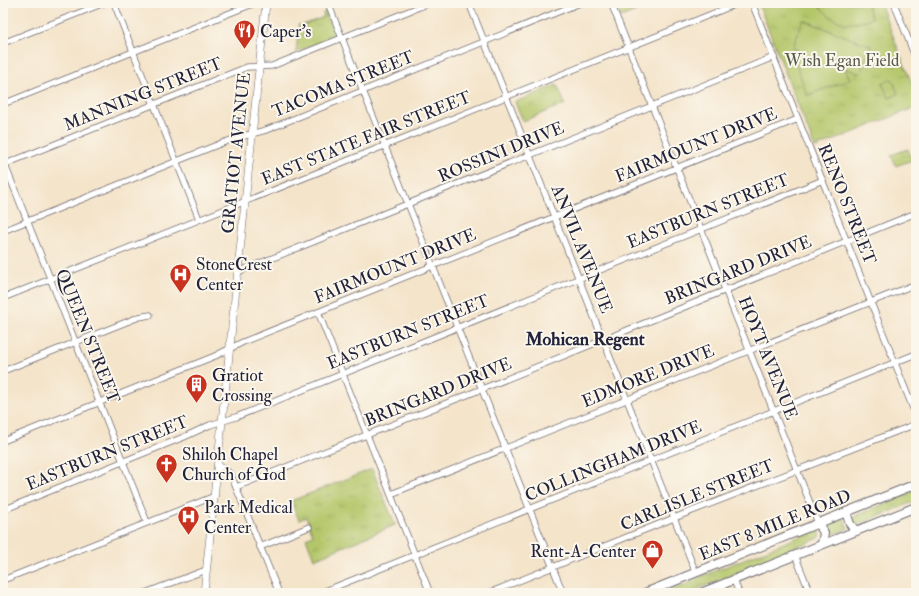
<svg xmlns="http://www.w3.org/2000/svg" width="919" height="596" font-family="'IM FELL Double Pica',serif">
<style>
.grass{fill:url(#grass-tufts);stroke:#6b7452}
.pitch{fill:#b4c669;stroke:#6b7452}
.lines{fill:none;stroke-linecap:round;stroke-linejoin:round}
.minor-casing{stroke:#6c666d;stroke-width:7}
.major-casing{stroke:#6c666d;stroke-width:8}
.highway-casing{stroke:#6c666d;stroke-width:10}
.minor{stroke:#fff;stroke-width:5.5}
.major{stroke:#fff;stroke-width:7}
.highway{stroke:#fff;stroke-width:8}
.labels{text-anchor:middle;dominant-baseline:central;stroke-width:4;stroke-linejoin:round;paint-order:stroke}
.poi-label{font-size:17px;fill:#22223b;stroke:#fbf7ec;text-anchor:start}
.park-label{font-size:17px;fill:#555b4b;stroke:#fbf7ec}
.street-label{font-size:17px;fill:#22223b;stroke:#fbf7ec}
.neighbourhood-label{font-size:18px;font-weight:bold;fill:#22223b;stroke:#fbf7ec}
</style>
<defs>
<pattern id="grass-tufts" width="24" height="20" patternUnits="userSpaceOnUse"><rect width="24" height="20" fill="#b4c669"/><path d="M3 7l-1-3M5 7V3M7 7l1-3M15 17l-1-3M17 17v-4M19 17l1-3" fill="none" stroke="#9aaa5c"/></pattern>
</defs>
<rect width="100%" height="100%" fill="#fbf7ec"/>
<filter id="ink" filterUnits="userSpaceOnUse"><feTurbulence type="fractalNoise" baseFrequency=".025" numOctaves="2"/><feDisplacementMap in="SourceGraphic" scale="8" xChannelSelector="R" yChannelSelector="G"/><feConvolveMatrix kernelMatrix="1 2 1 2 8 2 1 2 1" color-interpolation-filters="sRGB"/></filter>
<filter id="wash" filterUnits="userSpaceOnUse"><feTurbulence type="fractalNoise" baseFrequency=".012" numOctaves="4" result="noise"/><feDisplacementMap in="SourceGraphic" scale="16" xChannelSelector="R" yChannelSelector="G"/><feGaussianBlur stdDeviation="0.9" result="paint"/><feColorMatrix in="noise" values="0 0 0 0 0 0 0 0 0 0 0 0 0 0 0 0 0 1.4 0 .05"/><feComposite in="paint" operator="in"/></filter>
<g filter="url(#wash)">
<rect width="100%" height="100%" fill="#f4e4ca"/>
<g class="grass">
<path d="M616,3H632L636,11L621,17Z"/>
<path d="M759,3H880L916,94V107L815,148L758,3Z"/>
<path d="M326,11L336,36L296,52L299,24L300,26L324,17L323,13Z"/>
<path d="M557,85L565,104L523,121L515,102Z"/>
<path d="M908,149L912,160L896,166L891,155Z"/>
<path d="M372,469L395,525L314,559L306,538L313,535L306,517L299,520L291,501Z"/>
<path d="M916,489V501L857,525L854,524L852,520L855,516L897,499Z"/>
<path d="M844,518L848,529L828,536L825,526Z"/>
<path d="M816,530H819L821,536L819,538L772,557L759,564L688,593H664L687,584L702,576Z"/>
</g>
<g class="pitch">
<path d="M817,3H866L872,18C848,28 833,24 817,3Z"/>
<path d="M803,20L871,46L860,74L845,68L850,80L807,95L792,53L798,50L793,48Z"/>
<path d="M892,79L898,94L889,98L882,83Z"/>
</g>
</g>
<g filter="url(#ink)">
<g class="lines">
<defs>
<g id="minor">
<path d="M114,3L199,219"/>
<path d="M328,3L563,593"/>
<path d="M469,3L696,573"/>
<path d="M611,3L818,523"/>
<path d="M752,3L916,416"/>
<path d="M894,3L916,59"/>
<path d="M3,43L104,3"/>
<path d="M3,104L255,3"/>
<path d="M3,160L147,522"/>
<path d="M3,165L247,67L272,66L429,3"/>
<path d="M3,231L222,143L240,137L266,130L580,3"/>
<path d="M238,272L774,57"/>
<path d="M3,298L384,146L739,3"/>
<path d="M318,312L430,593"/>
<path d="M3,371L139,317L150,315"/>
<path d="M3,441L215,356L243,342L318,312L798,119"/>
<path d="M217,466L224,468L231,475L279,593"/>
<path d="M236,487L482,389L916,213"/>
<path d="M391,494L916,284"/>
<path d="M3,510L184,437L210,425L236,417L823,180"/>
<path d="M260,547L309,527"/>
<path d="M795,555L810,593"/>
<path d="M3,580L215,496"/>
<path d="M734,580L739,593"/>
<path d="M145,593L206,570"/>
<path d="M320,593L916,354"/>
<path d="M489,593L674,518L916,424"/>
</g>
<path id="major" d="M204,593L266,3"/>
<g id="highway">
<path d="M846,512L850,524L856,531"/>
<path d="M818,523L824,533L822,544"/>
<path d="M645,593L916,484"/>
<path d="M701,593L916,507"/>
</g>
</defs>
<use href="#minor" class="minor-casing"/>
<use href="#major" class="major-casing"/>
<use href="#highway" class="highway-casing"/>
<use href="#minor" class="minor"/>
<use href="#major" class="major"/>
<use href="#highway" class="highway"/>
</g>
</g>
<defs>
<symbol id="restaurant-pin" viewBox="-11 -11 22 30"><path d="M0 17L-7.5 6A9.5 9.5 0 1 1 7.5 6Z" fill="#c8321e" stroke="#fbf7ec"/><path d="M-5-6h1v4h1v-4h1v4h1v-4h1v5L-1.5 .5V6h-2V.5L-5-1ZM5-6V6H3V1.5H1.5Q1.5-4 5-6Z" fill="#fff"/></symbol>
<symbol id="hospital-pin" viewBox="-11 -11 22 30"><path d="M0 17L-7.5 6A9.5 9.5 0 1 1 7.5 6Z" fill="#c8321e" stroke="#fbf7ec"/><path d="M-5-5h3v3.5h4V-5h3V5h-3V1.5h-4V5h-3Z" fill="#fff"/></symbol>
<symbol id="building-pin" viewBox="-11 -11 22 30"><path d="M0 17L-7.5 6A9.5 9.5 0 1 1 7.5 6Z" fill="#c8321e" stroke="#fbf7ec"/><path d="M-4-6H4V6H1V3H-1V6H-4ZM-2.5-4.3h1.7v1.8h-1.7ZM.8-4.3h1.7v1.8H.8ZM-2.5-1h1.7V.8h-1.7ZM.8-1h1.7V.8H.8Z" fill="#fff"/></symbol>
<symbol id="church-pin" viewBox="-11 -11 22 30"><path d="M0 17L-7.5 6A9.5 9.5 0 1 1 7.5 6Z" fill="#c8321e" stroke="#fbf7ec"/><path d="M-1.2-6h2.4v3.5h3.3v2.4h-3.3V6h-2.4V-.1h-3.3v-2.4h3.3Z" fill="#fff"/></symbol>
<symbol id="shop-pin" viewBox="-11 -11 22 30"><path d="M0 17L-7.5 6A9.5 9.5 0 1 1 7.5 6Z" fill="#c8321e" stroke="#fbf7ec"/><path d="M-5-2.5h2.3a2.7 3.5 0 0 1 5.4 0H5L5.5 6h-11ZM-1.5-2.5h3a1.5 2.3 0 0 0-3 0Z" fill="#fff"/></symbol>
</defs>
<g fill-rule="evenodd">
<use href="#restaurant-pin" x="232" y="18" width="25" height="34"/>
<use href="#hospital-pin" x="168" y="262" width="25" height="34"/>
<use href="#building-pin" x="184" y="372" width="25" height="34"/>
<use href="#church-pin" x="154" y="452" width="25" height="34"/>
<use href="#hospital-pin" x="176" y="504" width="25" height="34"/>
<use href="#shop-pin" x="640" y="538" width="25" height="34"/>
</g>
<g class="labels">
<g class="poi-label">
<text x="260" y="31">Caper's</text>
<text x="196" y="264">StoneCrest<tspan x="196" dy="20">Center</tspan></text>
<text x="212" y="375">Gratiot<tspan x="212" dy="20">Crossing</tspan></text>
<text x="182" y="454">Shiloh Chapel<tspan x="182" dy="20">Church of God</tspan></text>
<text x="204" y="507">Park Medical<tspan x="204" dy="20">Center</tspan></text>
<text x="636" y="551" text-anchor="end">Rent-A-Center</text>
</g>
<g class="park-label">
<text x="842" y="60">Wish Egan Field</text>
</g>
<g class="street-label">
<text transform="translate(343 84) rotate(-22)">TACOMA STREET</text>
<text transform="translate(143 94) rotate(-22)">MANNING STREET</text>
<text transform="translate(366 138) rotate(-22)">EAST STATE FAIR STREET</text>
<text transform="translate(696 145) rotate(-22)">FAIRMOUNT DRIVE</text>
<text transform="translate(501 152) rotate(-22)">ROSSINI DRIVE</text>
<text transform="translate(236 153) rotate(-84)">GRATIOT AVENUE</text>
<text transform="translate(847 204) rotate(68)">RENO STREET</text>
<text transform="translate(708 211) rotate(-22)">EASTBURN STREET</text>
<text transform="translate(582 249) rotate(68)">ANVIL AVENUE</text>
<text transform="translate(395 266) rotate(-22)">FAIRMOUNT DRIVE</text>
<text transform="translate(738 270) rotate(-22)">BRINGARD DRIVE</text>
<text transform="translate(408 332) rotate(-22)">EASTBURN STREET</text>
<text transform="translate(88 336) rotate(68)">QUEEN STREET</text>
<text transform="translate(768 358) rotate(68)">HOYT AVENUE</text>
<text transform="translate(648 376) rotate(-22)">EDMORE DRIVE</text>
<text transform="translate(438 392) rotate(-22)">BRINGARD DRIVE</text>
<text transform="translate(107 453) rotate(-22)">EASTBURN STREET</text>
<text transform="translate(613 461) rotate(-22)">COLLINGHAM DRIVE</text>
<text transform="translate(697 495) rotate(-22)">CARLISLE STREET</text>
<text transform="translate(775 525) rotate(-22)">EAST 8 MILE ROAD</text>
</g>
<g class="neighbourhood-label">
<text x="585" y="339">Mohican Regent</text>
</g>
</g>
<rect width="919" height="596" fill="none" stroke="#fbf7ec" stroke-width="16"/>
</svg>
